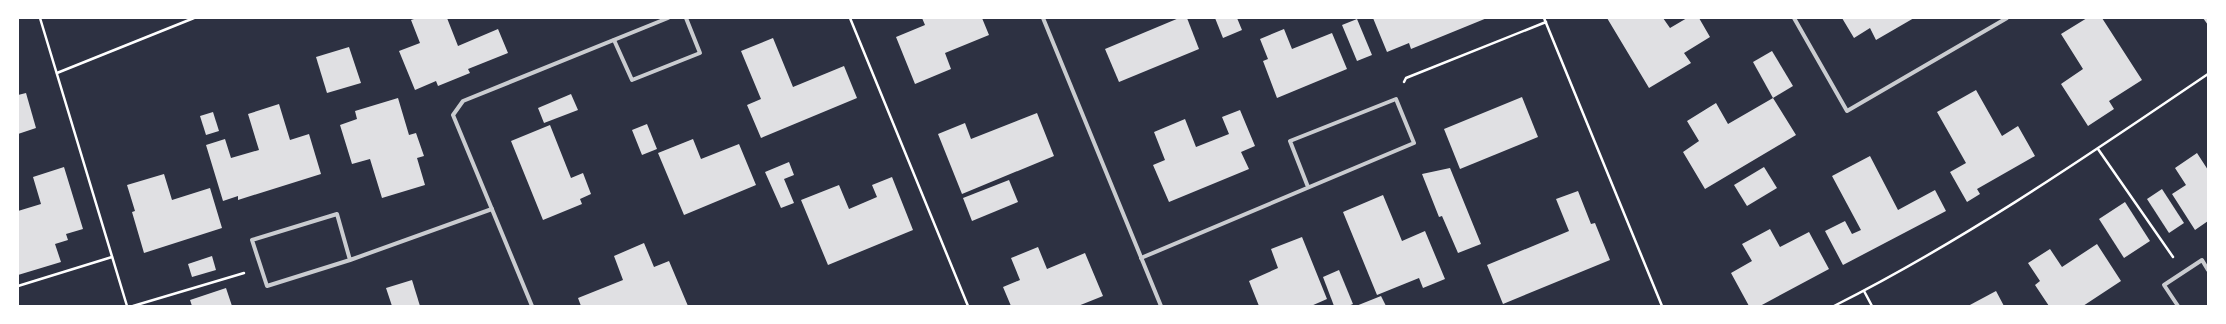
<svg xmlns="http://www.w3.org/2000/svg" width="2226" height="324" font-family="'Exo 2',sans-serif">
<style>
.building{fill:#e0e0e3}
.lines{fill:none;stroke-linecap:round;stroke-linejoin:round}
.path{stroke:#fff;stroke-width:2.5}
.minor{stroke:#caccd0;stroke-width:4}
</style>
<rect width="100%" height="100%" fill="#2d3142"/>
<g class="building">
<path d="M417,18H447L458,46L498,29L508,53L468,69L470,73L438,86L436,81L415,90L399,51L420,43L411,20Z"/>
<path d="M922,18H982L989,35L945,53L951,69L915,84L896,37L925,25Z"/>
<path d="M1179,18H1187L1199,49L1119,82L1105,49Z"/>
<path d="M1215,18H1237L1242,30L1223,38Z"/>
<path d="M1373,18H1487L1411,49L1409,43L1387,52Z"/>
<path d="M1607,18H1663L1670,28L1687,18H1699L1710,37L1684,53L1691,63L1649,88Z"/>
<path d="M1842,18H1914L1876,40L1870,28L1854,38Z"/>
<path d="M2087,18H2102L2142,80L2109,101L2114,109L2088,126L2061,84L2083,69L2061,34Z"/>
<path d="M2203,18H2208V25Z"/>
<path d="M1357,19L1372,55L1357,61L1342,25Z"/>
<path d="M1284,29L1292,49L1332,33L1347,69L1277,98L1263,61L1268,59L1260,39Z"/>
<path d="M773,38L793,87L844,66L857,98L761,138L747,105L761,99L741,51Z"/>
<path d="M349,47L361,83L327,93L316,57Z"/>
<path d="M1772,51L1793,86L1773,98L1753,62Z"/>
<path d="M1976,90L2002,136L2018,126L2035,156L1977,189L1980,194L1967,202L1950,172L1966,163L1937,112Z"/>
<path d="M26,93L36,128L18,134V95Z"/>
<path d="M571,94L578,110L544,123L538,108Z"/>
<path d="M1522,97L1538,137L1460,169L1444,129Z"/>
<path d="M398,98L409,135L416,133L424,156L417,158L425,185L382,198L370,159L352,164L340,125L357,119L355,111Z"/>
<path d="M1773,98L1796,135L1705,189L1683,152L1699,141L1687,121L1716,103L1728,124Z"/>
<path d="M279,104L290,140L309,134L321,174L238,200V196L223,201L206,145L225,139L231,158L259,150L248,114Z"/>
<path d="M1240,110L1255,146L1241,152L1249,169L1169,202L1153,165L1165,160L1154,132L1185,119L1196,147L1229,134L1222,117Z"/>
<path d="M213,112L219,131L206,135L200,116Z"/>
<path d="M1037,113L1054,156L962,194L938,134L965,123L971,139Z"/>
<path d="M647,124L657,149L642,155L632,130Z"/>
<path d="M550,125L571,178L583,173L591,194L580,199L582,204L543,220L511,141Z"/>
<path d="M693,139L701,159L739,144L756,185L684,215L658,153Z"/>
<path d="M2197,153L2208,170V221L2195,230L2172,194L2186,185L2175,168Z"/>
<path d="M1870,156L1898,210L1935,190L1946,211L1843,265L1825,231L1845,221L1852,234L1861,230L1832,176Z"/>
<path d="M789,162L794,175L784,179L794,203L781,208L765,172Z"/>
<path d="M64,167L83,229L66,234L68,240L55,244L61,262L18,275V211L41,204L33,177Z"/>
<path d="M1764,167L1777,188L1747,206L1734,185Z"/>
<path d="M1450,168L1481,244L1458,253L1442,216L1439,217L1422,174Z"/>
<path d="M164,174L172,200L210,188L222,228L144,253L132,212L135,211L127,185Z"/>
<path d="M892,177L913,230L828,265L801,200L839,185L849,209L877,197L872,185Z"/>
<path d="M1009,180L1018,202L972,221L963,198Z"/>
<path d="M2162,189L2184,223L2169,233L2147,199Z"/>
<path d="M1578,191L1591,224L1595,223L1610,260L1503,304L1487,265L1569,231L1556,199Z"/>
<path d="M1383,195L1402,241L1425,231L1445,279L1423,288L1419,278L1377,295L1343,212Z"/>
<path d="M2125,202L2150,241L2124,258L2099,219Z"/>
<path d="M1770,229L1780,247L1809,232L1829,269L1760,306H1749L1731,273L1752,261L1742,244Z"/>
<path d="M1302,237L1327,299L1311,306H1259L1249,281L1278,268L1271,249Z"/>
<path d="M644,243L654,267L669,261L688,306H581L578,298L623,280L614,256Z"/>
<path d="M2097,244L2121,281L2083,306H2049L2035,285L2040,281L2028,263L2050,249L2062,267Z"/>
<path d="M1038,247L1047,269L1085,253L1103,296L1078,306H1011L1003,287L1020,280L1011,258Z"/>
<path d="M212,256L216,270L192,277L188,264Z"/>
<path d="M1339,270L1353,304L1348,306H1334L1323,277Z"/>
<path d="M412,280L420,306H392L386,288Z"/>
<path d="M226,288L232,306H192L190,300Z"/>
<path d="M1996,291L2004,306H1968Z"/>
<path d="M1381,296L1386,306H1356Z"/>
</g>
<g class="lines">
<g class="path">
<path d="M40,18L127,306"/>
<path d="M850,18L968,306"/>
<path d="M1544,18L1662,306"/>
<path d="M57,73L194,18"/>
<path d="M1404,82L1406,78L1546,22"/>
<path d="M2098,149L2173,257"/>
<path d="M18,286L112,257"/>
<path d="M1864,291L1872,306"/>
<path d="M133,306L244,273"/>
<path d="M1834,306C1965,240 2087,156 2208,74"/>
</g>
<g class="minor">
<path d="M1043,18L1161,306"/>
<path d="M1794,18L1847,111L2007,18"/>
<path d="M614,40L632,80L700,53L686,18"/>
<path d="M1141,258L1414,143L1396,99L1290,141L1308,187"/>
<path d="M350,260L337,214L252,240L267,286L350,260L492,209"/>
<path d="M532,306L453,115L463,101L668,18"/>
<path d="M2178,306L2164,285L2202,260L2208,270"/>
</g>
</g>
<rect width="2226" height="324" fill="none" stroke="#ffffff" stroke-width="38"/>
</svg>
